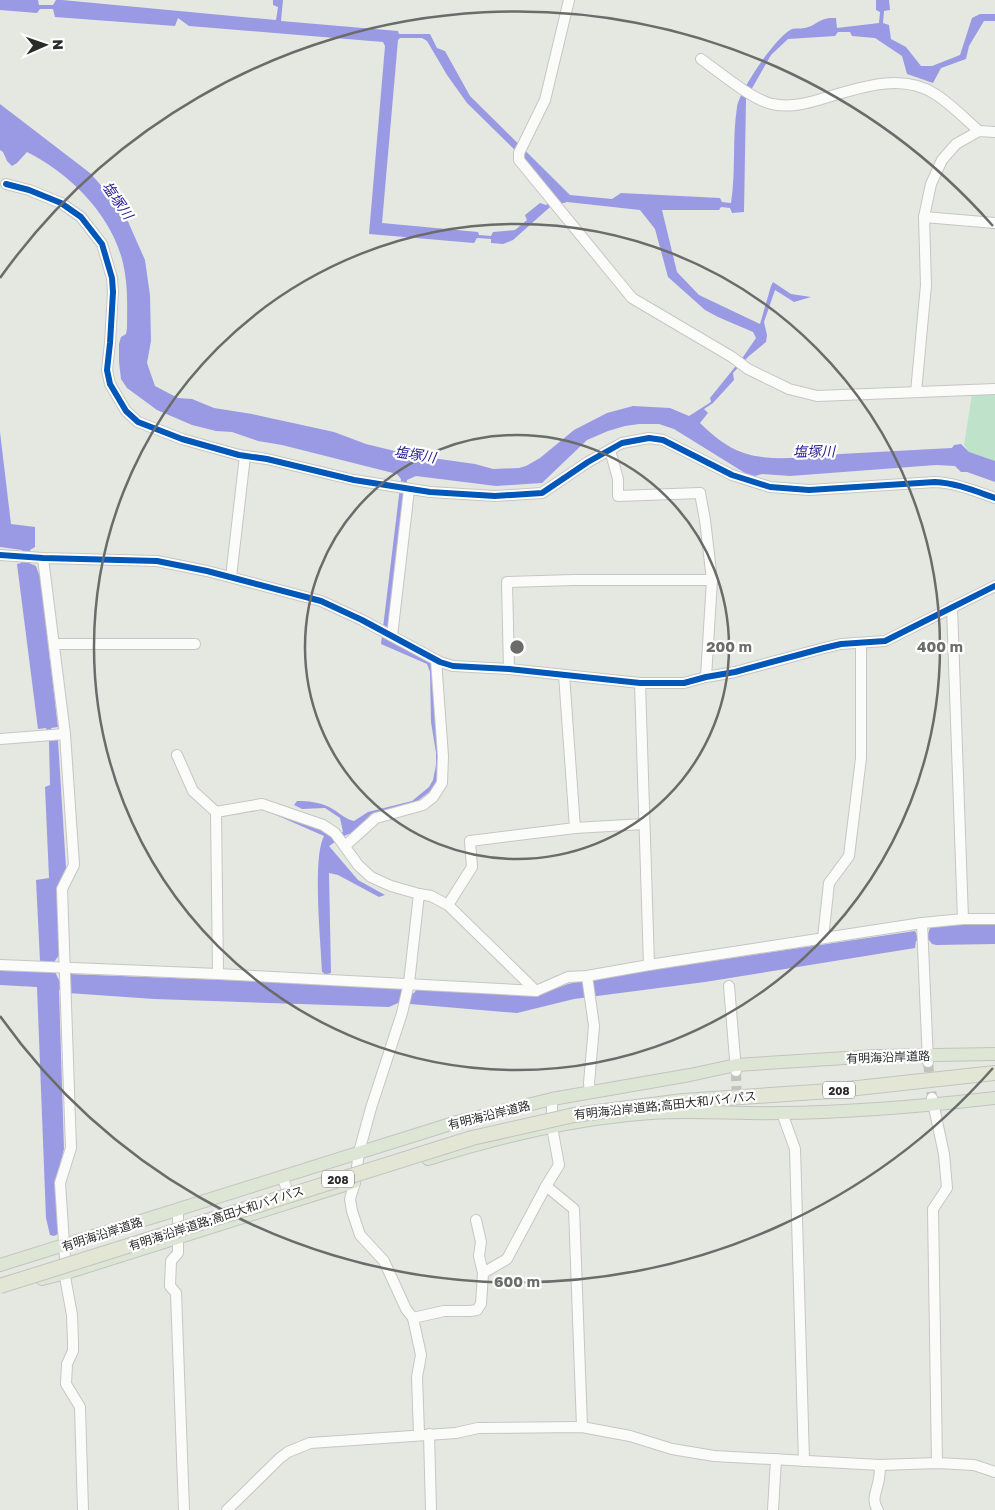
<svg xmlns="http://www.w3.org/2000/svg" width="995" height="1510" font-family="'Golos Text','Noto Sans JP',sans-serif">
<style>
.green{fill:#bee2ca}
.water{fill:#9a9ae4;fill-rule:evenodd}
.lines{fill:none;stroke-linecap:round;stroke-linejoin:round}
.minor-tunnel{stroke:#c0c2bc;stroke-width:10;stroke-dasharray:10 5;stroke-linecap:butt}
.minor-casing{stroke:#c6c6c5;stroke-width:12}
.major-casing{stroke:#c3c4c1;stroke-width:14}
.highway-casing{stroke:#c3c4c1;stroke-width:16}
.minor{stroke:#fbfcfa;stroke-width:10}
.major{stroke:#dde5d5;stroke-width:12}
.highway{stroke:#e3e6d5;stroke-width:14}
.highway-bridge-casing{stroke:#c3c4c1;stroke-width:16;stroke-linecap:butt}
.highway-bridge{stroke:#e3e6d5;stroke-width:14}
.cycleway-casing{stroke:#fff;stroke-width:9}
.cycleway{stroke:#0057b8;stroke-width:6}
.ring{fill:none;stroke:#6b6c6a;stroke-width:2.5}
.labels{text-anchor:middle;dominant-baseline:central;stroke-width:4.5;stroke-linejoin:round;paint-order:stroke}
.shield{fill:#fff;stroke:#6a6a6a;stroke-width:1}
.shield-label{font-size:11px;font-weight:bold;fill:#2a2a2a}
.street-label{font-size:12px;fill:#2a2a2a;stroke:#fff}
.water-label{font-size:14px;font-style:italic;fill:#231890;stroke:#fff}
.centre{fill:#6b6c6a;stroke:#fff;stroke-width:2.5}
.ring-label{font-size:15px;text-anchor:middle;font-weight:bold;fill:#6b6c6a;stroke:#fff;stroke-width:4.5;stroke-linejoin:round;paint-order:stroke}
</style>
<rect width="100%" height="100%" fill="#e5e8e0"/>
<path class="green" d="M995,393V467L971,455L964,445L972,394Z"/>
<g class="water">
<path d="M0,0H38L39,5H53L56,0H62L276,20L278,7L273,5V0H283L281,21L398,31L399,34H430L437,48L445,51L470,96L570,195L612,199L621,193L720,198L722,202L731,203C736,172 732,139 737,107C740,90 776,36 792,29C796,28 800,29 804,28C817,26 818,17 836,18L837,28L879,23L880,12L876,10V0H889L890,10L884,11L883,23L889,25L891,39L906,47L921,66H932L960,55L972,18L980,14H995V21H984L969,46L966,59L941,68L933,83L907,74L902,56L875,38L852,36L850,32H838L835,36L788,39L771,55L746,99L744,212L732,213L730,208L721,207L719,210H662L677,272L699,295L760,324L771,286L773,282L791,294L811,297L794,302L775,290L764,322L767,335L766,342L749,356L733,373L734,380L713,403L704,409L708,413L700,423C712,435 728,448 744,453C774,463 809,456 840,454C877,452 914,450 952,448L954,445L961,444L969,452L995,461V482L967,472H961L955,466L936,465L790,476L762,474L755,476L753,478L674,429L659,424H639L625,426L608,431L587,440L542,483L496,486L416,476L407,480L387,638L432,662L434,672L436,736L440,761L437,780L433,789L415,803L371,814L355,832L346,835L329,846L358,880L385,895L379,897L338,875L329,873L331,973L327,974V983L402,988L403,993H414L417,989L538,995L568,984L596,978L915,931L918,938L927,937L931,925L995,924V944L936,945L932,944L929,940L916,941L915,948L705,982L574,999L517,1013L398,1003L389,1007L154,999L68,993V989L59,990L64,1149L57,1176L58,1234L54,1236L50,1235L46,1218L37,987L0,985V971L55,972L60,982L66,981L68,974L323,984L324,973L322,972C321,943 312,858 324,836L267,811L271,809L326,831L333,839L343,832L340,818L325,808L302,809L294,805L297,801C308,801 319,802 329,807C338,811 344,819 354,821L368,812L412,801L429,787L433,780L436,765V753L431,722L430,672L427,664L381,644L401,479L397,474L282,445L258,441L232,432L216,431L192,425L157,410L127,388L121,379L119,362V344L121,337L126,334L127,328C127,311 128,292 125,274C118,221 73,175 27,152L17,163L12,166L7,161L3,152L0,150V104L90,173L114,200L126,217L145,260L150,295L151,341L147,363L155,386L178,398L192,399L214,408L252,414L334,432L366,444L411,455L475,464L493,469L519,468L526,466L540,458L574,430L607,413L633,406L670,408L689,416L711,402L710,398L743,357L756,338L753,332L718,317L705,310L668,277L655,229L640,210L567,202L550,207L513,240L503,244L491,243V239L477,238L474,243L369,234L385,46L383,42L189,26L178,18L175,26L55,17L53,9H40L37,13L0,10ZM400,38H422L427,41L447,75L467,103L528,163L555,198L546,205L540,203L525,215L527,220L515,230L493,232L491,236L479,235L478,232L382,223L398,40Z"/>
<path d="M0,432L11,524L35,527V547L30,550L29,563L36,566L40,577L58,727L51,728L53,739L58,740L66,868L59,883L60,954L54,962L40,961L36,880L49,878L45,787L50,785L49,742L46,728L38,729L17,564L21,563L22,550L0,547Z"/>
</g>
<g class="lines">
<g class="minor-tunnel">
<path d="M928,1062L932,1098"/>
<path d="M736,1071L737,1105"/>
</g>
<defs>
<g id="minor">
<path d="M569,0L545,100L519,153V160L632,298L732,357L748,369L789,389L817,396L995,389"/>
<path d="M701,59C719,72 751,99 772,104C792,108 809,103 828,97C862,87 902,73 935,94C951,104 965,119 979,131"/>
<path d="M6,184L29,190L61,203L81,217L102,244L112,278L113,292L110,343L107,370L110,384L126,411L138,422L182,439L239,455L267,459L354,480L430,492L495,496L542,493L588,462L622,443L649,438L663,440L732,475L770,487L809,490L935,482C956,483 975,491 995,498"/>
<path d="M924,217L995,223"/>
<path d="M916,392L926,285L924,217L931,184L942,160L956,144L979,131L995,132"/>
<path d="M610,450L618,479V496L700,493L705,520L712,580L706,677"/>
<path d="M0,555L43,558L157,561L207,571L321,601L362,620L440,662L453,666L509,669L640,683H684L706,677L735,672L824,648L841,644L885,641L995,586"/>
<path d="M43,558L65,734L74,865L62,889L71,1148L60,1183L66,1273L65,1277L72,1315L73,1341V1351L67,1364L66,1384L80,1407L83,1510"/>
<path d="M231,577L245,456"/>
<path d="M952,607L963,919"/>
<path d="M392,636L409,490"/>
<path d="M54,644H195"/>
<path d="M509,669L507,582L574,580H712"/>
<path d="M564,675L575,828"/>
<path d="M640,683L649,965"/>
<path d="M0,739L65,734"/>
<path d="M177,755L193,791L216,812L262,804L323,825L335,833L358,865L371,877L391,886L419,894L431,896L448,905L536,991"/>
<path d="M216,812L218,974"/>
<path d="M345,846L376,818L423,805L433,797L442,783L443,756L436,660"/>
<path d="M419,894L409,983L402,1013L371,1108L359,1152L355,1182L350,1199L352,1211L360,1235L384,1261L406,1309L413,1318L421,1355L417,1377L419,1434"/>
<path d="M448,905L472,867L470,841L575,828L644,824"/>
<path d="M922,923L928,1062"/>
<path d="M823,938L829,883L849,856L861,758V643"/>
<path d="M0,965L218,974L536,991L568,977L587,976L649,965L922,923L963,919H995"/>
<path d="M587,976L594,1026L589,1083L590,1092"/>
<path d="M729,986L736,1071"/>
<path d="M932,1098L944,1154L947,1188L933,1209L937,1463"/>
<path d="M782,1113L795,1149L804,1461"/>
<path d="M282,1177L292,1201"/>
<path d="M546,1186L574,1209L582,1427"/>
<path d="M178,1210V1253L171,1261L170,1286L176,1293L184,1510"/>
<path d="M476,1220L481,1242L479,1256L483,1273"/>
<path d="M413,1318L444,1311H470L477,1310L481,1304L483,1273L507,1259L546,1186L559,1165L552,1127V1099"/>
<path d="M429,1434L431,1510"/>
<path d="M227,1510L280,1458L288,1452L310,1443L456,1433L478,1428L582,1427L630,1436L672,1449L714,1456L880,1465L937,1463L974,1465L995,1472"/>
<path d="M773,1510L776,1459"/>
<path d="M878,1510C870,1500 878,1489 879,1478C880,1473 880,1469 880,1465"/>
</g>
<g id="major">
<path d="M428,1159C500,1137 575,1118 651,1113C693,1110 737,1114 779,1113C851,1113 924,1106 995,1098"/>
<path d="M0,1265L457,1122L552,1099L690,1075L736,1065L877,1056L995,1054"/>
<path d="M42,1279L66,1273L354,1182"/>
</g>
<path id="highway" d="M683,1101L830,1091L995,1073"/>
</defs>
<use href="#minor" class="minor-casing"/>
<use href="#major" class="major-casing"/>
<use href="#highway" class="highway-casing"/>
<use href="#minor" class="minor"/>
<use href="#major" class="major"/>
<use href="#highway" class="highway"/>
<defs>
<path id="highway-bridge" d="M0,1286L472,1138L574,1115L683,1101"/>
</defs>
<use href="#highway-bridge" class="highway-bridge-casing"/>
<use href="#highway-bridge" class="highway-bridge"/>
<defs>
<g id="cycleway">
<path d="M6,184L29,190L61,203L81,217L102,244L112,278L113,292L110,343L107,370L110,384L126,411L138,422L182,439L239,455L267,459L354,480L430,492L495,496L542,493L588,462L622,443L649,438L663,440L732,475L770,487L809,490L935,482C956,483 975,491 995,498"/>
<path d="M0,555L43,558L157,561L207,571L321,601L362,620L440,662L453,666L509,669L640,683H684L706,677L735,672L824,648L841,644L885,641L995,586"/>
</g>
</defs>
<use href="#cycleway" class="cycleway-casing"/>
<use href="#cycleway" class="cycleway"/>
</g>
<g class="ring">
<circle cx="517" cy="647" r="212"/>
<circle cx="517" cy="647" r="423"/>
<path d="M993 1068A635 635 0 0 1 0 1016M0 278A635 635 0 0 1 993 226"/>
</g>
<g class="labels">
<g class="shield">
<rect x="823" y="1081.5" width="32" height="17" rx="4"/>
<rect x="322" y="1170.5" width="32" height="17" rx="4"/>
</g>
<g class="shield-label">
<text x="839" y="1090">208</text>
<text x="338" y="1179">208</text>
</g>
<g class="street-label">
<text transform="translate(888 1057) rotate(-2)">有明海沿岸道路</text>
<text transform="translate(665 1105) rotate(-6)">有明海沿岸道路;高田大和バイパス</text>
<text transform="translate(489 1115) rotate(-14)">有明海沿岸道路</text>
<text transform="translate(216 1218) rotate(-18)">有明海沿岸道路;高田大和バイパス</text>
<text transform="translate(102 1234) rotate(-18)">有明海沿岸道路</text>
</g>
<g class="water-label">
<text transform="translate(118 200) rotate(55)">塩塚川</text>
<text transform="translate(814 451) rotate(-1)">塩塚川</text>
<text transform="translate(415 454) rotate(9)">塩塚川</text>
</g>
</g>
<circle cx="517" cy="647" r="8" class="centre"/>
<g class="ring-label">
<text x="729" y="652">200 m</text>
<text x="940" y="652">400 m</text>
<text x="517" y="1287">600 m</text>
</g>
<g transform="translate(45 45) rotate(88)" stroke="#ffffff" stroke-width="4" paint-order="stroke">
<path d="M0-4L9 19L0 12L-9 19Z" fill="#2a2a2a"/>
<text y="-8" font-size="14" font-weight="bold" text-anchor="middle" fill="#2a2a2a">N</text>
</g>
</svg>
